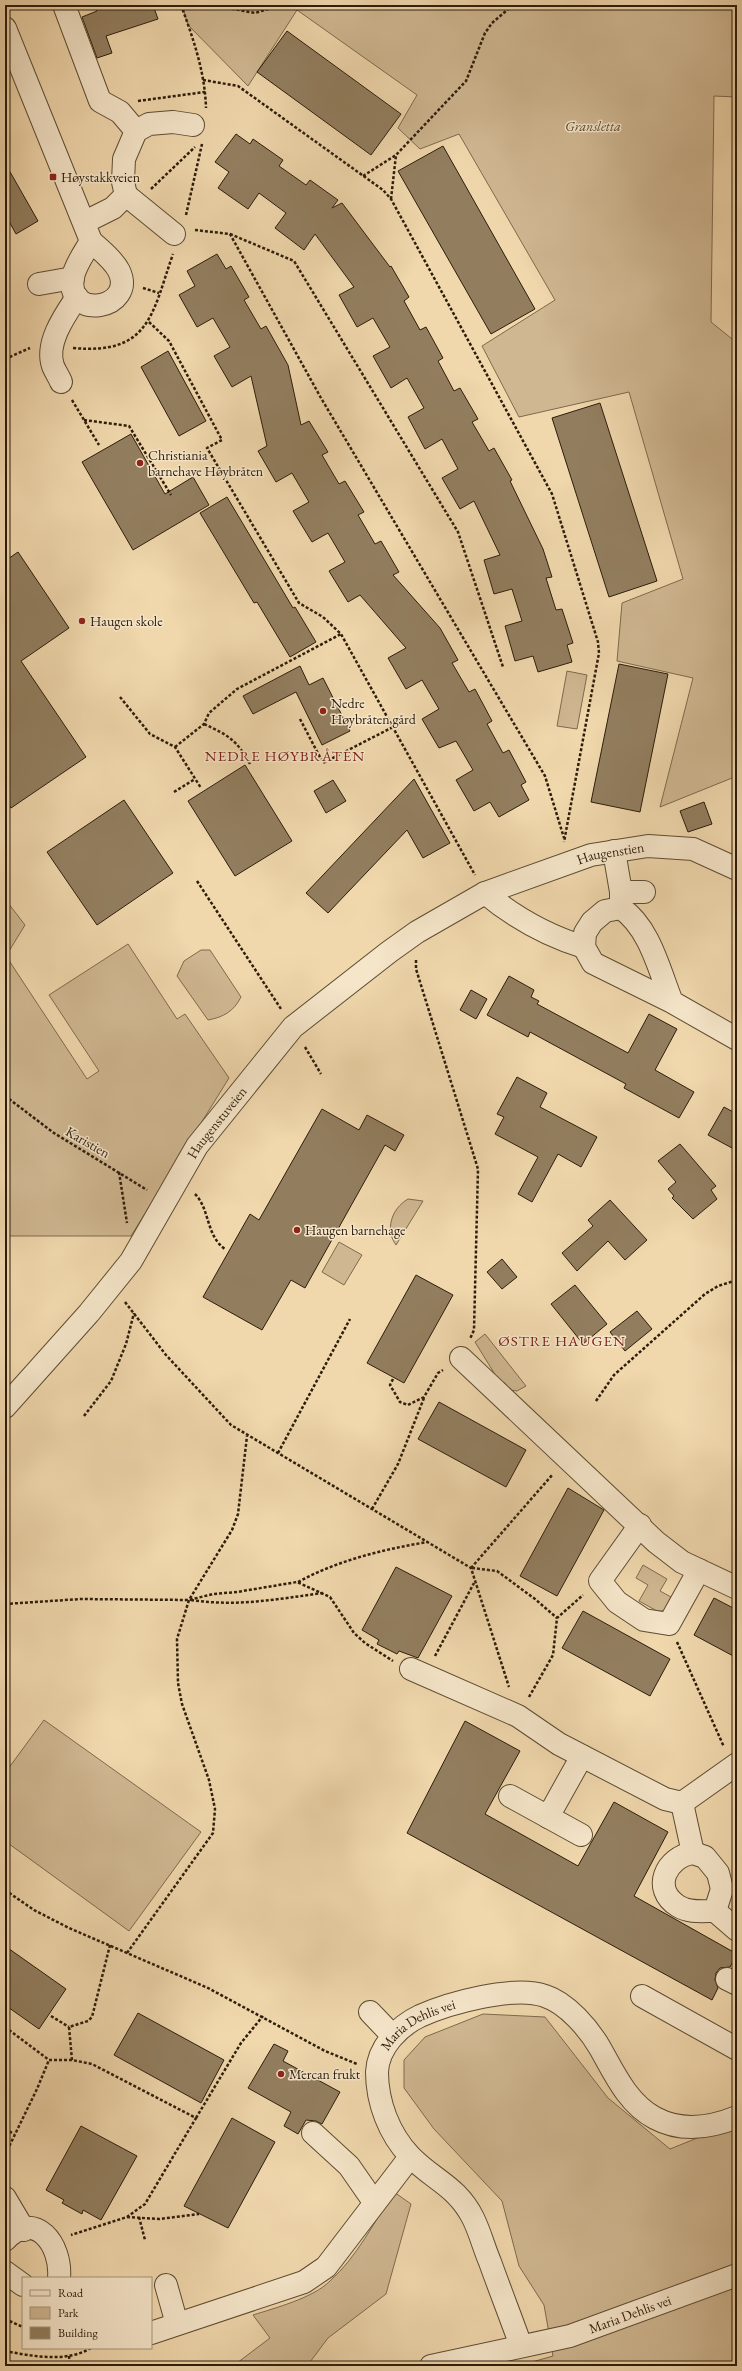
<svg xmlns="http://www.w3.org/2000/svg" width="742" height="2371" font-family="'EB Garamond',serif">
<style>
.green{fill:#cfb791;stroke:#7e6a4e}
.building{fill:#927e5f;stroke:#2c1d0b}
.lines{fill:none;stroke-linecap:round;stroke-linejoin:round}
.minor-casing{stroke:#5d4c33;stroke-width:24}
.path{stroke:#2c1d0b;stroke-width:2.5;stroke-dasharray:3 2;stroke-linecap:butt}
.minor{stroke:#f5e5c9;stroke-width:22}
.poi-dot{fill:#8f2418;stroke:#f5e5c9;stroke-width:1.5}
.labels{text-anchor:middle;dominant-baseline:central;stroke-width:3;stroke-linejoin:round;paint-order:stroke}
.park-label{font-size:14px;font-style:italic;fill:#5d4b33;stroke:#f5e5c9}
.poi-label{font-size:14px;fill:#2c1d0b;stroke:#f5e5c9;text-anchor:start}
.street-label{font-size:14px;fill:#2c1d0b;stroke:#f5e5c9}
.neighbourhood-label{font-size:15px;letter-spacing:1px;fill:#7a1f14;stroke:#f5e5c9}
</style>
<rect width="100%" height="100%" fill="#f0d7ac"/>
<filter id="stains"><feTurbulence type="fractalNoise" baseFrequency=".005" numOctaves="4"/><feColorMatrix values="0 0 0 0 .2 0 0 0 0 .09 0 0 0 0 .02 0 0 0 .5 -.17"/></filter>
<radialGradient id="worn" r=".72"><stop offset=".6" stop-color="#630" stop-opacity="0"/><stop offset="1" stop-color="#630" stop-opacity=".3"/></radialGradient>
<g class="green">
<path d="M182,5H737V97L714,96L711,322L737,343V776L660,807L693,678L617,661L622,603L683,579L629,392L519,417L482,346L555,300L459,134L420,149L398,128L417,95L297,10L248,86L188,25Z"/>
<path d="M567,671L587,675L577,729L557,726Z"/>
<path d="M5,899L25,925L6,956L87,1079L99,1071L49,995L128,944L177,1019L185,1014L229,1078L131,1236H5Z"/>
<path d="M201,950H210L241,997C234,1011 224,1017 208,1020L177,976L184,961Z"/>
<path d="M408,1199L423,1201L396,1245C385,1230 391,1209 408,1199Z"/>
<path d="M339,1242L362,1255L344,1285L322,1272Z"/>
<path d="M485,1334L526,1386L517,1391L510,1390L505,1383L499,1381L475,1342Z"/>
<path d="M643,1565L667,1579L660,1591L671,1597L664,1611H657L639,1601L648,1585L636,1578Z"/>
<path d="M44,1720L201,1832L129,1931L5,1841V1773Z"/>
<path d="M483,2014L545,2017L608,2098L670,2149L737,2122V2366H518L553,2356L544,2305L519,2266L502,2201L434,2129L404,2088V2060L425,2037Z"/>
<path d="M394,2192L411,2204L386,2294L328,2338L307,2366H233L270,2338L253,2315C275,2308 313,2298 330,2281C357,2257 374,2222 394,2192Z"/>
</g>
<g class="building">
<path d="M95,5H153L158,19L106,36L112,53L97,58L82,17L97,11Z"/>
<path d="M287,31L401,114L371,155L257,72Z"/>
<path d="M236,134L250,144L253,139L283,160L279,166L306,185L310,180L338,200L332,208L342,203L390,267L391,266L409,297L404,301L420,330L426,327L443,358L438,361L454,391L460,388L478,419L472,422L489,451L494,448L512,480L510,481L543,549L552,577L546,578L556,610L562,609L573,643L567,645L572,662L538,672L533,656L515,661L505,626L522,621L512,589L494,594L484,560L500,555L474,501L460,509L442,478L458,469L442,439L425,449L408,417L424,408L407,378L391,388L373,356L390,347L373,318L357,327L339,295L354,287L315,234L304,250L275,228L286,213L259,193L248,209L218,188L229,172L215,162Z"/>
<path d="M443,146L535,309L491,334L398,171Z"/>
<path d="M5,163L38,221L16,234L5,214Z"/>
<path d="M217,254L226,269L231,266L249,297L244,300L261,329L266,326L288,365L301,425L309,421L328,452L322,455L339,484L345,481L364,512L358,515L375,544L381,541L399,572L393,575L440,628L458,660L452,663L469,692L475,689L492,721L487,724L503,753L509,750L526,782L521,785L529,800L499,817L490,802L474,811L456,780L473,770L456,741L439,748L422,719L439,709L422,680L406,689L388,658L406,648L360,595L348,602L329,571L345,562L328,533L312,542L293,511L309,502L292,473L276,482L258,451L267,446L251,376L232,387L214,356L230,347L213,318L197,327L179,295L195,286L187,271Z"/>
<path d="M168,351L206,421L179,436L141,367Z"/>
<path d="M600,403L657,581L609,597L552,418Z"/>
<path d="M131,434L165,494L193,477L209,505L133,550L82,462Z"/>
<path d="M227,497L293,608L295,607L316,642L290,657L257,602L254,603L200,513Z"/>
<path d="M18,552L69,628L21,661L86,757L11,808L5,798V561Z"/>
<path d="M619,664L668,674L640,812L591,802Z"/>
<path d="M300,666L309,685L323,678L350,731L322,745L296,692L253,714L243,696Z"/>
<path d="M245,765L292,841L235,876L188,801Z"/>
<path d="M414,779L450,843L423,858L407,830L328,913L306,893Z"/>
<path d="M333,780L346,801L326,813L314,791Z"/>
<path d="M124,800L173,873L97,925L47,852Z"/>
<path d="M704,802L712,824L688,832L680,811Z"/>
<path d="M509,976L534,990L531,997L539,1001L537,1004L628,1053L649,1014L677,1029L655,1070L694,1092L679,1118L624,1088L626,1084L530,1032L528,1037L487,1015Z"/>
<path d="M471,990L487,999L476,1019L460,1010Z"/>
<path d="M517,1077L547,1093L540,1107L597,1137L581,1167L558,1154L532,1202L518,1194L538,1157L495,1134L504,1117L497,1114Z"/>
<path d="M724,1107L737,1114V1139L732,1148L708,1135Z"/>
<path d="M322,1109L359,1130L367,1115L404,1135L395,1151L385,1145L305,1288L291,1280L262,1330L203,1297L250,1214L259,1220Z"/>
<path d="M680,1144L716,1186L711,1190L717,1199L693,1219L672,1198L674,1196L668,1189L676,1182L658,1161Z"/>
<path d="M610,1200L647,1240L625,1260L608,1241L577,1271L562,1253L593,1226L588,1220Z"/>
<path d="M502,1259L517,1277L502,1289L487,1272Z"/>
<path d="M416,1275L453,1295L404,1383L367,1363Z"/>
<path d="M575,1285L607,1324L583,1344L551,1304Z"/>
<path d="M637,1311L652,1329L625,1351L610,1332Z"/>
<path d="M439,1402L526,1450L506,1487L418,1439Z"/>
<path d="M568,1488L604,1510L557,1596L520,1576Z"/>
<path d="M396,1567L452,1596L418,1658L399,1651L397,1654L377,1644L379,1640L362,1630Z"/>
<path d="M714,1598L737,1610V1658L694,1635Z"/>
<path d="M583,1611L670,1659L650,1696L562,1648Z"/>
<path d="M465,1721L520,1751L485,1814L578,1866L614,1802L668,1832L634,1896L737,1954L730,1967L720,1968L716,1973L715,1980L718,1988L712,2000L407,1833Z"/>
<path d="M5,1946L66,1989L39,2029L5,2005Z"/>
<path d="M138,2013L224,2060L201,2103L114,2055Z"/>
<path d="M274,2044L288,2051L283,2061L340,2092L322,2124L316,2121L306,2120L298,2134L284,2126L291,2112L248,2088Z"/>
<path d="M232,2118L275,2142L228,2228L184,2206Z"/>
<path d="M81,2126L137,2156L101,2220L83,2210L82,2214L62,2203L64,2200L46,2190Z"/>
</g>
<g class="lines">
<defs>
<g id="minor">
<path d="M64,5L100,101L120,112L136,131"/>
<path d="M5,28L91,241C100,250 113,259 119,271C137,309 65,322 73,277C75,265 85,252 91,241"/>
<path d="M85,222L113,208L126,195"/>
<path d="M174,234L126,195L123,182L124,159L136,131L149,124L173,122L193,125"/>
<path d="M39,284L73,278"/>
<path d="M61,382C59,377 55,371 53,366C45,343 65,315 77,297"/>
<path d="M614,851L621,892V908"/>
<path d="M621,892H644"/>
<path d="M485,893C514,917 548,936 584,947"/>
<path d="M672,1002C659,970 650,928 621,908L605,911L592,922L585,933L584,947L593,963L672,1002L737,1039"/>
<path d="M461,1358L656,1542L682,1562L737,1588"/>
<path id="s1" d="M5,1407L89,1313L131,1261L197,1146L293,1027L389,952L417,932L485,893L591,855L648,846L693,849L737,869"/>
<path d="M640,1525L600,1581L617,1602L644,1620L669,1624L699,1570"/>
<path d="M411,1669L518,1716L559,1744L665,1799L682,1803L737,1764"/>
<path d="M510,1796L581,1835"/>
<path d="M682,1803L693,1853"/>
<path d="M548,1817L582,1756"/>
<path d="M693,1853L705,1857L718,1873L722,1889L715,1911C703,1911 689,1913 678,1906C651,1889 666,1857 693,1853Z"/>
<path d="M715,1911L737,1930"/>
<path d="M727,1979L737,1984"/>
<path d="M642,1996L737,2049"/>
<path d="M370,2012L392,2035"/>
<path d="M313,2133L349,2166L374,2202"/>
<path d="M5,2198L24,2230"/>
<path d="M5,2240C35,2208 62,2245 59,2278"/>
<path d="M5,2272L23,2285"/>
<path d="M166,2285L177,2324"/>
<path d="M151,2333L304,2282L326,2267L410,2157"/>
<path id="s2" d="M521,2346C511,2318 500,2290 490,2262C484,2248 480,2232 473,2218C457,2186 433,2180 410,2156C389,2134 377,2102 377,2072C378,2047 399,2026 420,2016C449,2003 514,1985 545,1996C567,2003 589,2029 600,2048C614,2073 628,2104 655,2118C681,2132 710,2128 737,2117"/>
<path id="s3" d="M431,2366L570,2336L737,2275"/>
</g>
</defs>
<use href="#minor" class="minor-casing"/>
<g class="path">
<path d="M181,5C193,38 205,72 206,108"/>
<path d="M212,5L255,13L281,5"/>
<path d="M182,7L188,5"/>
<path d="M203,80L238,86L383,190L391,199L552,494L598,642L599,653L564,842"/>
<path d="M138,101L205,92"/>
<path d="M363,176L396,155"/>
<path d="M151,189L195,147"/>
<path d="M391,199L396,155L466,81L485,33L492,23L513,5"/>
<path d="M186,215L202,144"/>
<path d="M195,230L230,234L321,398L545,776L564,838"/>
<path d="M230,234L294,261L458,532L503,667"/>
<path d="M143,288L159,293"/>
<path d="M149,322L169,341L222,440L207,448L299,603L323,617L341,634L475,875"/>
<path d="M73,348C150,355 152,314 173,254"/>
<path d="M5,359L30,348"/>
<path d="M72,400L99,445"/>
<path d="M84,420L129,426L171,495"/>
<path d="M120,697L150,734L175,747L201,788"/>
<path d="M300,719L323,763L393,727"/>
<path d="M204,724C228,735 237,740 250,764"/>
<path d="M175,747L204,724L209,713L237,689L341,634"/>
<path d="M174,792L195,779"/>
<path d="M197,881L281,1009"/>
<path d="M416,960V969L478,1169L474,1330L470,1339"/>
<path d="M305,1047L321,1074"/>
<path d="M5,1096L54,1133L147,1190"/>
<path d="M119,1172L127,1223"/>
<path d="M195,1194C210,1209 206,1236 225,1249"/>
<path d="M125,1302L166,1355L231,1425L471,1568L509,1687"/>
<path d="M393,1379L390,1385L400,1402L408,1405L424,1397L438,1373L443,1370"/>
<path d="M596,1401L614,1375L705,1294L718,1286L737,1280"/>
<path d="M84,1416L111,1381L126,1344L134,1313"/>
<path d="M278,1453L350,1319"/>
<path d="M372,1509L398,1464L424,1398"/>
<path d="M471,1568L553,1474"/>
<path d="M472,1568L497,1571L535,1599L557,1618"/>
<path d="M298,1582C339,1560 381,1550 427,1542"/>
<path d="M191,1600C238,1607 277,1599 323,1593"/>
<path d="M5,1604L81,1599L189,1600L213,1594L237,1592L297,1582L330,1597L354,1633L365,1643L393,1661"/>
<path d="M677,1642L724,1747"/>
<path d="M435,1656L474,1583"/>
<path d="M529,1697L553,1655L557,1618L583,1595"/>
<path d="M5,1890L34,1910L69,1928L208,1988L325,2051L357,2064"/>
<path d="M127,1953L213,1833L215,1809L209,1780L182,1704L178,1683L177,1639L189,1600L232,1530L238,1514L247,1436"/>
<path d="M51,2016L69,2027"/>
<path d="M5,2027L49,2060H72L92,2064L196,2118L145,2204L127,2217L71,2235"/>
<path d="M72,2060L69,2027L88,2021L92,2017L110,1945"/>
<path d="M196,2118L241,2043L263,2016"/>
<path d="M5,2129L14,2134"/>
<path d="M5,2155L37,2089L49,2060"/>
<path d="M127,2217L159,2219L199,2214"/>
<path d="M139,2217L145,2240"/>
<path d="M5,2319L23,2327"/>
<path d="M5,2351C32,2356 66,2363 91,2348"/>
<path d="M69,2356L70,2366"/>
</g>
<use href="#minor" class="minor"/>
</g>
<g class="poi-dot">
<rect x="49" y="173" width="8" height="8" rx="2"/>
<circle cx="140" cy="463" r="4"/>
<circle cx="82" cy="621" r="4"/>
<circle cx="323" cy="711" r="4"/>
<circle cx="297" cy="1230" r="4"/>
<circle cx="281" cy="2074" r="4"/>
</g>
<g class="labels">
<g class="park-label">
<text x="593" y="126">Gransletta</text>
</g>
<g class="poi-label">
<text x="61" y="177">Høystakkveien</text>
<text x="148" y="455">Christiania<tspan x="148" dy="16">barnehave Høybråten</tspan></text>
<text x="90" y="621">Haugen skole</text>
<text x="331" y="703">Nedre<tspan x="331" dy="16">Høybråten gård</tspan></text>
<text x="305" y="1230">Haugen barnehage</text>
<text x="289" y="2074">Mercan frukt</text>
</g>
<g class="street-label">
<text stroke="none"><textPath href="#s1" startOffset="845">Haugenstien</textPath></text>
<text stroke="none"><textPath href="#s1" startOffset="356">Haugenstuveien</textPath></text>
<text transform="translate(88 1142) rotate(30)">Karistien</text>
<text stroke="none"><textPath href="#s2" startOffset="386">Maria Dehlis vei</textPath></text>
<text stroke="none"><textPath href="#s3" startOffset="206">Maria Dehlis vei</textPath></text>
</g>
<g class="neighbourhood-label">
<text x="285" y="755">NEDRE HØYBRÅTEN</text>
<text x="562" y="1340">ØSTRE HAUGEN</text>
</g>
</g>
<rect width="742" height="2371" fill="none" stroke="#f0d7ac" stroke-width="20"/>
<rect x="6" y="6" width="730" height="2359" fill="none" stroke="#2c1d0b" stroke-width="2"/>
<rect x="10" y="10" width="722" height="2351" fill="none" stroke="#2c1d0b"/>
<rect x="22" y="2277" width="130" height="72" fill="#f5e5c9" stroke="#a5957d"/>
<rect x="30" y="2290" width="20" height="6" fill="#f5e5c9" stroke="#a5957d"/>
<text x="58" y="2297" font-size="12" fill="#2c1d0b">Road</text>
<rect x="30" y="2307" width="20" height="12" fill="#cfb791" stroke="#a5957d"/>
<text x="58" y="2317" font-size="12" fill="#2c1d0b">Park</text>
<rect x="30" y="2327" width="20" height="12" fill="#927e5f" stroke="#a5957d"/>
<text x="58" y="2337" font-size="12" fill="#2c1d0b">Building</text>
<rect width="100%" height="100%" filter="url(#stains)"/>
<rect width="100%" height="100%" fill="url(#worn)"/>
</svg>
